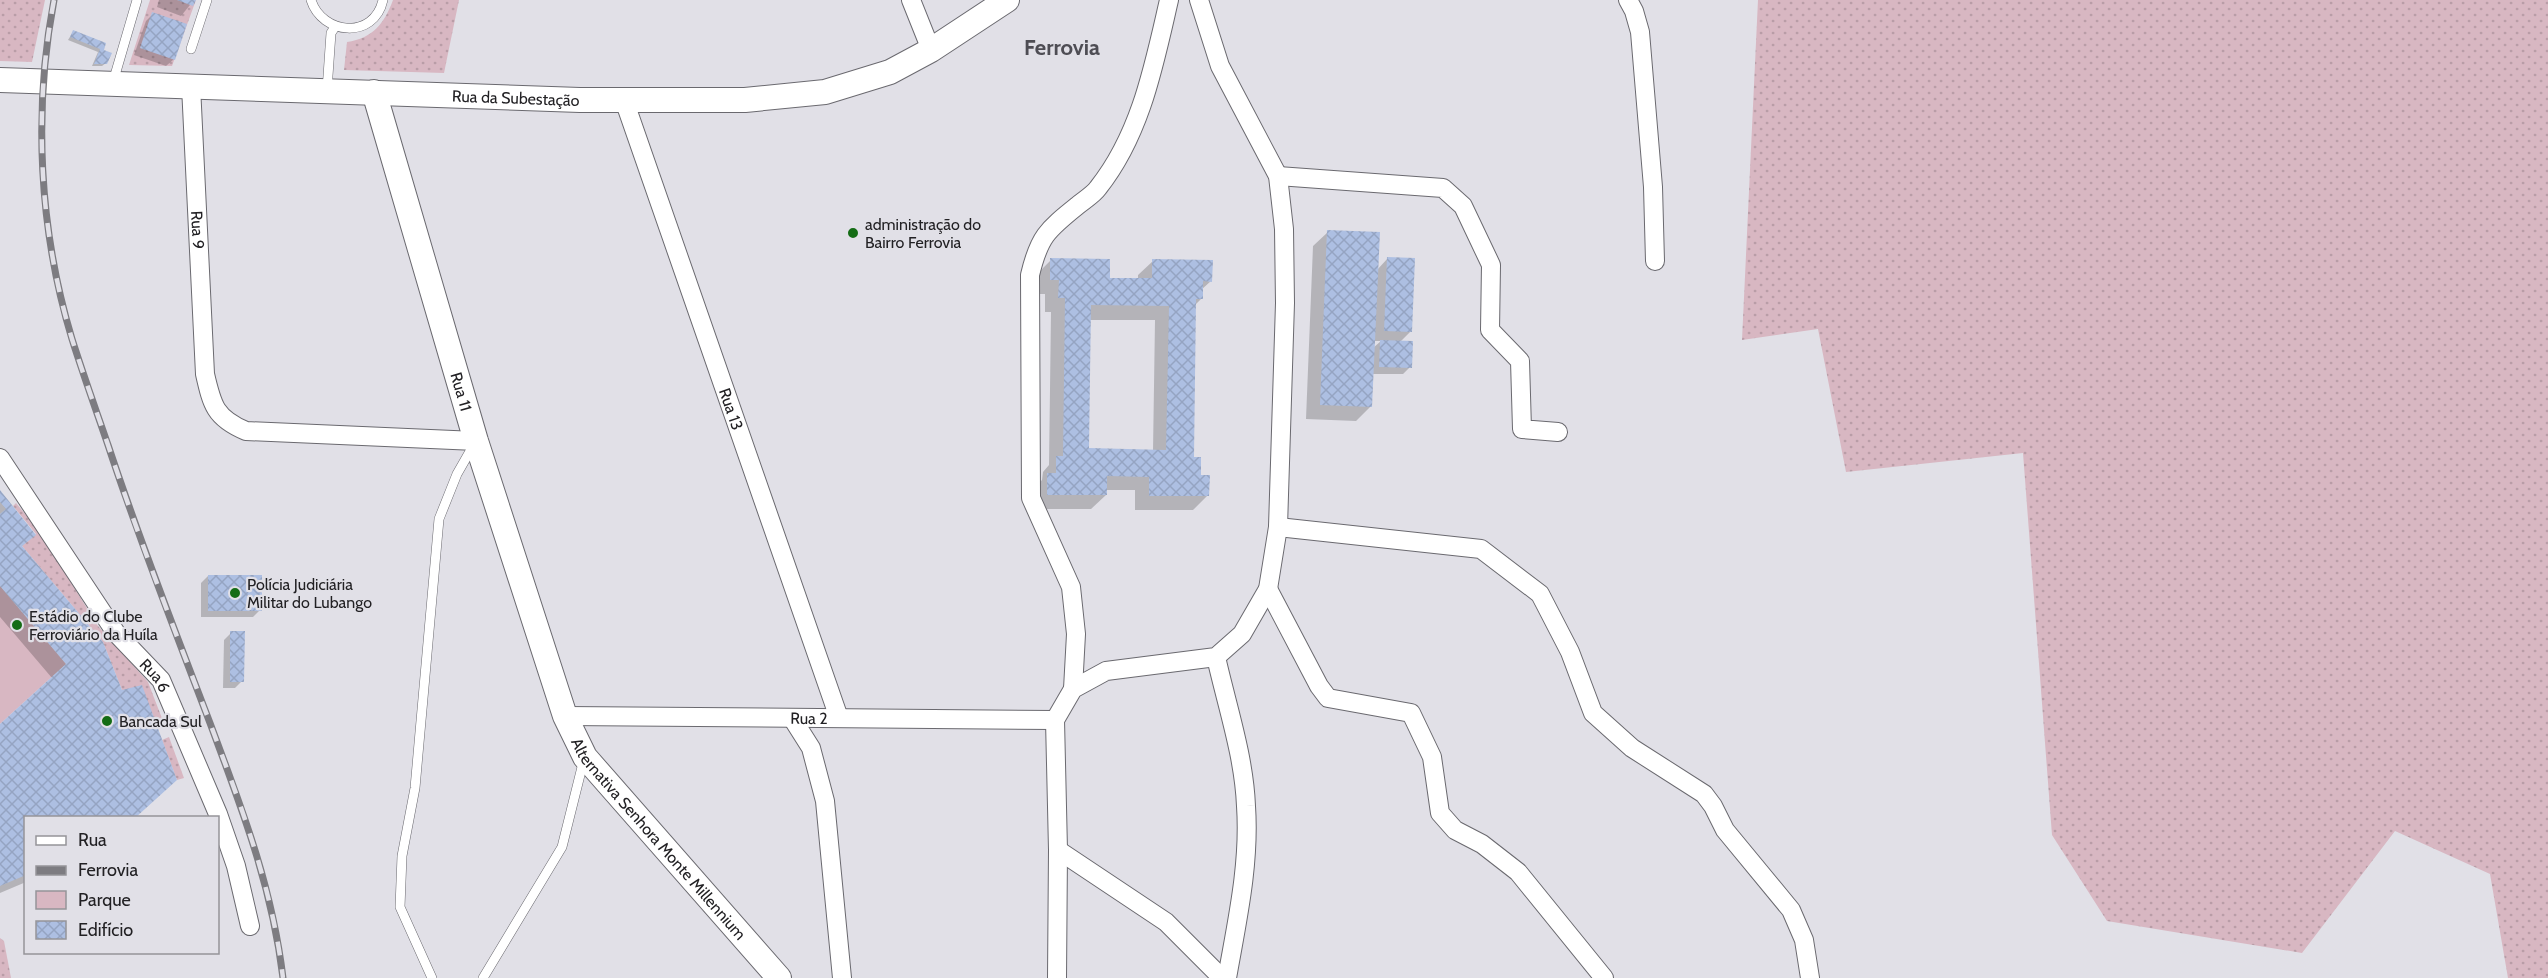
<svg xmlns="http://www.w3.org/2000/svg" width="2548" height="978" font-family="Cabin,sans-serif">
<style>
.grass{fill:url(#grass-dots)}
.park{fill:#d8b7c2}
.shadow{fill:#0003;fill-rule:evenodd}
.building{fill:url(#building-cross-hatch);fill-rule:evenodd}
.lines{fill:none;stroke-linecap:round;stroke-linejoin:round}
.service-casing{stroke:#6a696f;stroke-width:10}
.minor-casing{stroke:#6a696f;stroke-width:20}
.tertiary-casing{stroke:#6a696f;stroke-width:26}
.service{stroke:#fff;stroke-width:9}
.minor{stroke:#fff;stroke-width:18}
.tertiary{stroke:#fff;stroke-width:24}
.rail-casing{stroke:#7d7c81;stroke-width:7}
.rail{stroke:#e1e0e7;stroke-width:4.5;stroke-dasharray:14;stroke-linecap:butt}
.poi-dot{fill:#146c15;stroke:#e1e0e7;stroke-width:2}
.labels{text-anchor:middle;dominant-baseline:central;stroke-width:4.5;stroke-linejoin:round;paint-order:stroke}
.street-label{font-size:16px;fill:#222124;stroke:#e1e0e7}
.poi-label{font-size:16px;fill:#222124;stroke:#e1e0e7;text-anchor:start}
.district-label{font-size:22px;font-weight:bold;fill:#4e4d54;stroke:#e1e0e7}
</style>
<defs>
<pattern id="grass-dots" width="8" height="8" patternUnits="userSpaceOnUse" patternTransform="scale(1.5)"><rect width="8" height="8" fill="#d8b7c2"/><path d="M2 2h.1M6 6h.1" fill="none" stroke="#b99da7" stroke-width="1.8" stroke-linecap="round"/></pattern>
<pattern id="building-cross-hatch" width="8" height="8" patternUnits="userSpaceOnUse" patternTransform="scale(1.5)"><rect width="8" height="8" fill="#adbfe2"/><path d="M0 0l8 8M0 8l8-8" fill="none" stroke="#95a4c2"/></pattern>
</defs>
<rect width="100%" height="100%" fill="#e1e0e7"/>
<g class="grass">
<path d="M0,0H45L32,62L0,61Z"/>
<path d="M150,0H196L172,66L129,65Z"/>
<path d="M393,0H459L444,73L344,70L347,42C373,38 384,24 393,0Z"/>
<path d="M1758,0H2548V978H2508L2490,874L2395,831L2302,953L2107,921L2052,835L2023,453L1846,472L1818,329L1742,340Z"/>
<path d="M16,503L39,531L98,626L148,682L163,721L156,723L122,690L103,642L22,546L36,534L13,506Z"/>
<path d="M169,737L184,778L177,780L162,740Z"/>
<path d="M0,938L4,941L11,978H0Z"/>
</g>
<path class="park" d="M0,586L66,664L0,724Z"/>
<g class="shadow">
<path d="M159,0H194L181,16L157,7Z"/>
<path d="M153,14L174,59L166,66L134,55L146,21Z"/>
<path d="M73,32L104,44L102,51L106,63L102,66H92L98,52L68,40Z"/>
<path d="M1328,232L1377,270L1388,258L1411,331L1400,342L1410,367L1403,374H1372L1371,406L1356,421L1306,419L1313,246ZM1374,341H1381L1373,348Z"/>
<path d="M1051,260L1109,279L1138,280V275L1153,261L1211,281L1201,290V299L1195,305L1193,458L1208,495L1193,510H1135V490H1106V495L1091,509H1033V489L1042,480L1043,472L1049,465L1051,312H1045V294H1036V275ZM1090,320H1155L1153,451L1087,450Z"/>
<path d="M0,492L34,534L21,547L102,642L26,818V882L0,893V726L52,678L0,617Z"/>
<path d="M208,576L260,610L253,617H201V583Z"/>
<path d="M231,633L242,681L235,688H223L224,640Z"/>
</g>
<g class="building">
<path d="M177,0H196L193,6Z"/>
<path d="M152,12L187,24L175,60L140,48Z"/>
<path d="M73,30L106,43L104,50L112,53L107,64H94L100,49L70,37Z"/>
<path d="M1327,230L1380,232L1372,407L1320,405Z"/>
<path d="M1387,257L1415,258L1412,332L1384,331Z"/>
<path d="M1050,258L1110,259V278H1152V259L1213,260L1212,282L1203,281V299H1196L1194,457H1201V475H1210L1209,496H1149V477L1107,476V495H1047V473H1056V456H1063L1065,298H1058L1059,280H1050ZM1091,305L1169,306L1166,450L1089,448Z"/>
<path d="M1380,340L1413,341L1412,368L1379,367Z"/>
<path d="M0,490L36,535L22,546L103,642L122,690L142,685L177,780L135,818H26V875L0,886V724L66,664L0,586V514L6,509L0,502Z"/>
<rect x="208" y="575" width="54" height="36"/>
<path d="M230,631H245L244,682H230Z"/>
</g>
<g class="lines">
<defs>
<g id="service">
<path d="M311,0C322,35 374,40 383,0"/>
<path d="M191,49L207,0"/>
<path d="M113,82L137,0"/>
<path d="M327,90L331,33L335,27"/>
<path d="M432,978L400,907L402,856L415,788L439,519L457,474L473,446"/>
<path d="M483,978L562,847L584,759"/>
</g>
<g id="minor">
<path d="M911,0L931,50"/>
<path d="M1628,0L1634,11L1640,32L1653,187L1655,261"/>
<path id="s1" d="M191,86L205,374C212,405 215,418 246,431L476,441"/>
<path id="s2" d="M624,100L839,718"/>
<path d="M1278,176L1443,188L1463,206L1491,265L1490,330L1520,361L1522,429L1558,432"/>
<path id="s3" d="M0,458L116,633L161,680L218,814L236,866L250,926"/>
<path d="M1278,527L1481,549L1540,594L1570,652L1593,713L1632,748L1704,794L1713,806L1725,830L1791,910L1804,940L1810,978"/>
<path d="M1268,589L1319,686L1328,698L1411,713L1432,757L1440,813L1455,830L1482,844L1518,872L1604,978"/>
<path d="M1216,657C1227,706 1244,756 1246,806C1250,864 1237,921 1227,978"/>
<path d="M1073,689L1076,634L1071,587L1031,498L1030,275C1039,237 1047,230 1077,206C1084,200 1093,195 1098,188C1141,134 1154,65 1169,0"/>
<path id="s4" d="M565,716L1055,720"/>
<path d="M792,718L811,748L825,801L842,978"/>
<path d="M1058,850L1166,922L1222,978"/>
<path d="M1057,978L1058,850L1055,720L1073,689L1106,671L1216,657L1242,634L1268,589L1278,527L1285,303L1284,229L1278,176L1220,66L1199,0"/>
</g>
<g id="tertiary">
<path id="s5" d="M0,80L580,100H745L825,92L890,72L931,50L1007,0"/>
<path id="s6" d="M374,92L476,441L565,716L585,757L779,978"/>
</g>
</defs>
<use href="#service" class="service-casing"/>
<use href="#minor" class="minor-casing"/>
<use href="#tertiary" class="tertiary-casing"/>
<use href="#service" class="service"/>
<use href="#minor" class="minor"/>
<use href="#tertiary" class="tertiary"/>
<defs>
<path id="rail" d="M54,0C33,111 39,230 72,339C83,374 96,410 108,445C139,539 175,631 210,723C242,809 272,886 283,978"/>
</defs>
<use href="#rail" class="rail-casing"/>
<use href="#rail" class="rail"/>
</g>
<g class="poi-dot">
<circle cx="853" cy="233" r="6"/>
<circle cx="235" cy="593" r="6"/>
<circle cx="17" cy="625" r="6"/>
<circle cx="107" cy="721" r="6"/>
</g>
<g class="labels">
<g class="street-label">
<text stroke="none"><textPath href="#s5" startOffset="516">Rua da Subestação</textPath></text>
<text stroke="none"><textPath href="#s1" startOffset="144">Rua 9</textPath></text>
<text stroke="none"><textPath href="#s6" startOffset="312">Rua 11</textPath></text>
<text stroke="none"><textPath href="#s2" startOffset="327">Rua 13</textPath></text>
<text stroke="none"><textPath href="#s3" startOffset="268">Rua 6</textPath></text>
<text stroke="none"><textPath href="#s4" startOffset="244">Rua 2</textPath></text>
<text stroke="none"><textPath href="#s6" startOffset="808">Alternativa Senhora Monte Millennium</textPath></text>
</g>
<g class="poi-label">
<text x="865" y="224">administração do<tspan x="865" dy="18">Bairro Ferrovia</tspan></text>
<text x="247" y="584">Polícia Judiciária<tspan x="247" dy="18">Militar do Lubango</tspan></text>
<text x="29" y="616">Estádio do Clube<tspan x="29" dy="18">Ferroviário da Huíla</tspan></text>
<text x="119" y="721">Bancada Sul</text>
</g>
<g class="district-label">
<text x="1062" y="47">Ferrovia</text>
</g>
</g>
<rect x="24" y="816" width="195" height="138" fill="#e1e0e7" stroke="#959499" stroke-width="1.5"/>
<rect x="36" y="836" width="30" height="9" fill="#ffffff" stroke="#959499" stroke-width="1.5"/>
<text x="78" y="846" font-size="18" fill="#222124">Rua</text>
<rect x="36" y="866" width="30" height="9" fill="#7d7c81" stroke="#959499" stroke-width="1.5"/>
<text x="78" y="876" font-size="18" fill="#222124">Ferrovia</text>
<rect x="36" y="891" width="30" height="18" fill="#d8b7c2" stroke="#959499" stroke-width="1.5"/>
<text x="78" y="906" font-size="18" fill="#222124">Parque</text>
<rect x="36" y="921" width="30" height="18" fill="url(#building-cross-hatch)" stroke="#959499" stroke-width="1.5"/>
<text x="78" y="936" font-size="18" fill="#222124">Edifício</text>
</svg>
